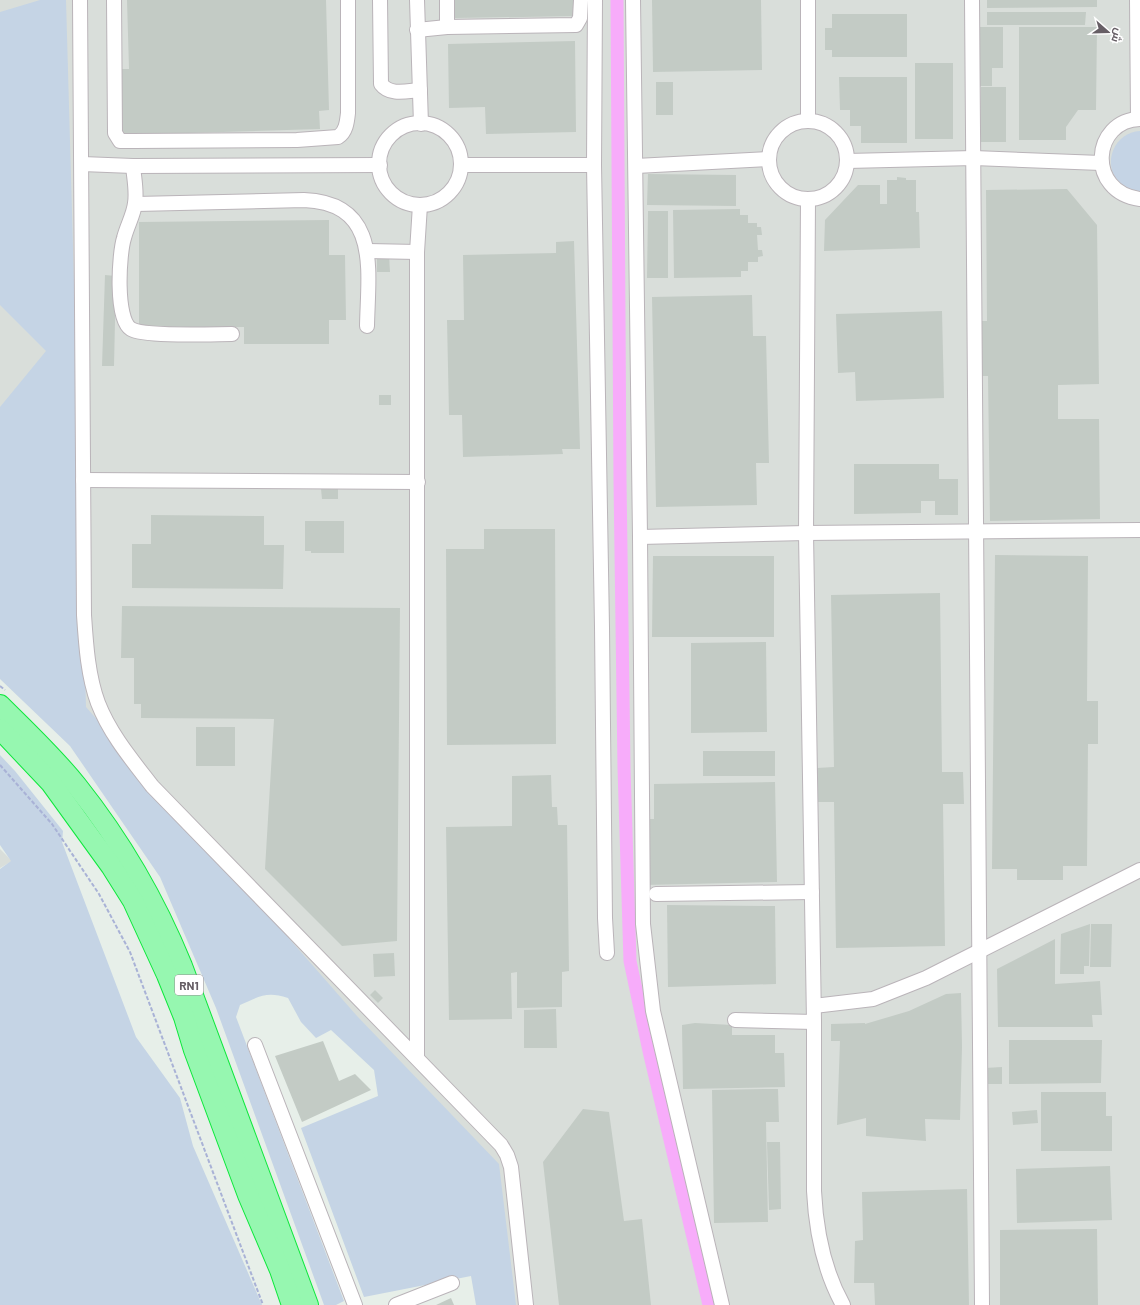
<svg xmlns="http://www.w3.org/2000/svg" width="1140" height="1305" font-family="Barlow,Cairo,sans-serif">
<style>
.industrial{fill:#d9deda}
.green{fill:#c5d4e5}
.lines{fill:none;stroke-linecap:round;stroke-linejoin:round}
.canal{stroke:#f7acfa;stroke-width:13}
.building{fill:#c3cbc5}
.minor-casing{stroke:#bab4b9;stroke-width:16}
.highway-casing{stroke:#0ee83c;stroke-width:22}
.path{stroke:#a9b2d6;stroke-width:2;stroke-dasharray:4 2;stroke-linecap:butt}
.minor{stroke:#fff;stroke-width:14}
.highway{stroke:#96f7b0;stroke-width:20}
.labels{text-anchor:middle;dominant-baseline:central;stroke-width:3;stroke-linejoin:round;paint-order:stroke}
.shield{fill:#fff;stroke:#948e93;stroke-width:1}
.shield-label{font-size:12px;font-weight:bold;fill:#665e65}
</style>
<rect width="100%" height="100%" fill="#e7efe9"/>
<g class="industrial">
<path d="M0,0H1140V1305H509L491,1179L0,634Z"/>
<path d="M0,849L12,861L0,868Z"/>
</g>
<g class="green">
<path d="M40,0H66L86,707L357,1016L499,1164L516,1305H476L471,1276L364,1297L301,1128L378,1096L374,1070L331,1030L316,1038L301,1022L288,998C267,991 260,996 240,1005L236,1017L344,1301L336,1305H324L216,1008L160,877L70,746L0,679V407L46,351L0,305V12Z"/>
<path d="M1140,131V191H1138C1131,189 1124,187 1119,182C1101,163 1115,132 1140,131Z"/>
<path d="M0,755L15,771L63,831L62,842L136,1037L180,1098L193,1146L262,1305H0V869L11,861L0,845Z"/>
</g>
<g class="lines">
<path class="canal" d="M617,0L620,480L624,768L630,961L649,1051L709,1305"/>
</g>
<g class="building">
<path d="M127,0H326L329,110L319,111L320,129L122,135L120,69H129Z"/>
<path d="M455,0H576L577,16L455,18Z"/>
<path d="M652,0H761L762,70L653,72Z"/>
<path d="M987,0H1097V7L987,8Z"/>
<path d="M987,12H1086L1085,25H987Z"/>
<path d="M832,14H907V57H832V50H825V28H832Z"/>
<path d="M979,27H1003V68H992V86H979Z"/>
<path d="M1019,27H1097L1096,110H1078L1066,127V140H1019Z"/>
<path d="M575,41L576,132L486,134L485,107L449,108L448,44Z"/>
<rect x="915" y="63" width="38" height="76"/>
<path d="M839,77H907V143H861V126H850V110H840Z"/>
<rect x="656" y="82" width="17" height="33"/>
<rect x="981" y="87" width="25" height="55"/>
<path d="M648,174L736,175V206L647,205Z"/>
<path d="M897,177L906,178V180H916V212H919L920,248L824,251L825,220L858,185H880V204H887V180H897Z"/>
<path d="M1067,189L1097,225L1099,384L1058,385V419H1099L1100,519L990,521L988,376H981V321H987L986,190Z"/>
<path d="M740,209V215H748V223H757V227H761L762,235H757L758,250H762L763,256L758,257V262H748V271H741V277L674,278L673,210Z"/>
<path d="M648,211H668V278H647Z"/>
<path d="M329,220V255H345L346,320H329V344H244V327L139,328V222Z"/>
<path d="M574,241L580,449H562L563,454L463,457L462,415H449L447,320H464L463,255L556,253V242Z"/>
<path d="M389,255L390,272H377V256Z"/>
<path d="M105,275L116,276L114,366H102Z"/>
<path d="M752,295L753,336H766L769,463H756L757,505L656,507L652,297Z"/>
<path d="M942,311L944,398L856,401L855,372L838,373L836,314Z"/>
<rect x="379" y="395" width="12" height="10"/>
<path d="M854,464H939V479H958V515H935V501H921V513L854,514Z"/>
<path d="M338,488V499H322L321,489Z"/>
<path d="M151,515L264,516V545H284L283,589L132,588V544H151Z"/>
<path d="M305,521H344V553H311V551H305Z"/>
<path d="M484,529H555L556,744L447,745L446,549H484Z"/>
<path d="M995,555L1088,556L1087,701H1098V744H1088L1087,866H1063V880H1017V869H992Z"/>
<path d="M653,556H774V637H652Z"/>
<path d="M940,593L942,772H963L964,804H943L945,946L836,948L834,802H818L817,768L834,767L831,595Z"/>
<path d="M122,606L400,608L397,941L342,946L265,869L274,719L141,718V704H134V658H121Z"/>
<path d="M766,642L767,732L691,733V643Z"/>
<rect x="196" y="727" width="39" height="39"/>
<rect x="703" y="751" width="72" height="25"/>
<path d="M551,775L552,807H557L558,825H567L569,971L562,972V1007L517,1008V972L511,973L512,1019L449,1020L446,827L512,826V776Z"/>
<path d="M775,782L777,882L644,885L643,819H654V784Z"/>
<path d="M667,905L775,906L776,984L668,987Z"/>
<path d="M1090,924L1089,966H1084V974H1060L1061,934Z"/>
<path d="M1091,924H1112L1111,967H1090Z"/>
<path d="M1055,939V984L1100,981L1102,1015H1092L1093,1027H998L997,969Z"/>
<path d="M394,953L395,976L374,977L373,954Z"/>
<path d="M375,990L383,998L378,1003L370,995Z"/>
<path d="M961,993L962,1047L960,1120L925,1119L926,1141L866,1136V1118L837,1125L840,1041H831V1024L865,1023V1024L909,1011L946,994Z"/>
<path d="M556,1009L557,1048H524V1010Z"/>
<path d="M695,1023L732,1025V1035H775V1053H784L785,1087L683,1089L682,1025Z"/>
<path d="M1009,1040H1102L1101,1083L1009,1084Z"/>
<path d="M323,1041L339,1081L355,1074L371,1090L302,1122L275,1056Z"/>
<path d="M1002,1067V1084H985V1068Z"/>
<path d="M765,1089H778L779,1122H766L768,1222L714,1223L712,1090Z"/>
<path d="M1041,1092H1106V1116H1112V1151H1041Z"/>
<path d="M583,1109L609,1112L624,1221L642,1219L651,1305H559L543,1162Z"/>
<path d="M1037,1110L1038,1123L1013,1125L1012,1112Z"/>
<path d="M767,1142H780L781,1209L769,1210Z"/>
<path d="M1110,1166L1112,1220L1017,1223L1016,1169Z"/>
<path d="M967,1189L969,1305H875L874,1283H854L855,1241L863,1240L862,1192Z"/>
<path d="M1097,1229L1098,1305H1000V1230Z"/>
<path d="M451,1298L454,1305H436Z"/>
</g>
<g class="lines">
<defs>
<g id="minor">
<path d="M80,0L84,615C86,645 88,676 98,703C110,734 132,760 152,786L501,1145L507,1155L511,1167L526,1305"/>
<path d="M114,0L115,133L120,141H133L297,140L338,137C346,132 347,122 348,113V0"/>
<path d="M380,0L381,84C390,96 407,91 420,90"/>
<path d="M417,0L421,124"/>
<path d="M447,0V27"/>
<path d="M633,0L640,537L643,924L653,1011L722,1305"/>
<path d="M808,0V121"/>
<path d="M972,0L982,1305"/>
<path d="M1137,0L1138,119"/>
<path d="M417,30L447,27L576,25L580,18L581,0"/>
<path d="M1140,119C1092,120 1086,192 1140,199"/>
<circle cx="808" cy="160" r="39"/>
<circle cx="420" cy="164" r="41"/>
<path d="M847,161L974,158L1101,163"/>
<path d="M82,164L133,166L380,165"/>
<path d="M461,165H594L595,0"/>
<path d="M594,165L602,627L605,918L607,953"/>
<path d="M133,166C134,178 137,191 135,203C134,214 127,226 124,238C119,254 115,319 131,329C144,337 214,334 232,334"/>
<path d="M636,166L769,159"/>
<path d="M808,199L806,533L814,1022V1191C816,1231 823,1269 843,1305"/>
<path d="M136,204L304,200C381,203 368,271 367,326"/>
<path d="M368,251L417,252"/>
<path d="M83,480L418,482"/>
<path d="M640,537L806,533L1140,530"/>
<path d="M656,894L812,892"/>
<path d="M814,1006L873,999L926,978L1140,870"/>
<path d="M735,1020L814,1022"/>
<path d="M255,1045L355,1305"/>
<path d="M417,1056V252L420,205"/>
<path d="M396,1305L452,1283"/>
</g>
<g id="highway">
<path d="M0,705C26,731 54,757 77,786C120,840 156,902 182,966L308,1305"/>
<path d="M0,729L51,783L111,866L133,901L167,975L184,1017L194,1050L248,1195L280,1270L292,1305"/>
</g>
</defs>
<use href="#minor" class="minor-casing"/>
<use href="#highway" class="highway-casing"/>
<g class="path">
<path d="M0,686L5,690"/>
<path d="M0,765L52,824L99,894L130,952L263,1305"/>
</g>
<use href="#minor" class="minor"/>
<use href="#highway" class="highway"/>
</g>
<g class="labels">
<rect class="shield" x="175" y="975" width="28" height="20" rx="3"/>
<g class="shield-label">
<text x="189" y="985">RN1</text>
</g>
</g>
<g transform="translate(1108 32) rotate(110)" stroke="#ffffff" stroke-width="3" paint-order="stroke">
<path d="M0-3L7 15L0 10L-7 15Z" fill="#665e65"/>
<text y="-6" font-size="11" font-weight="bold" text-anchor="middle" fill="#665e65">ش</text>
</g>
</svg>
